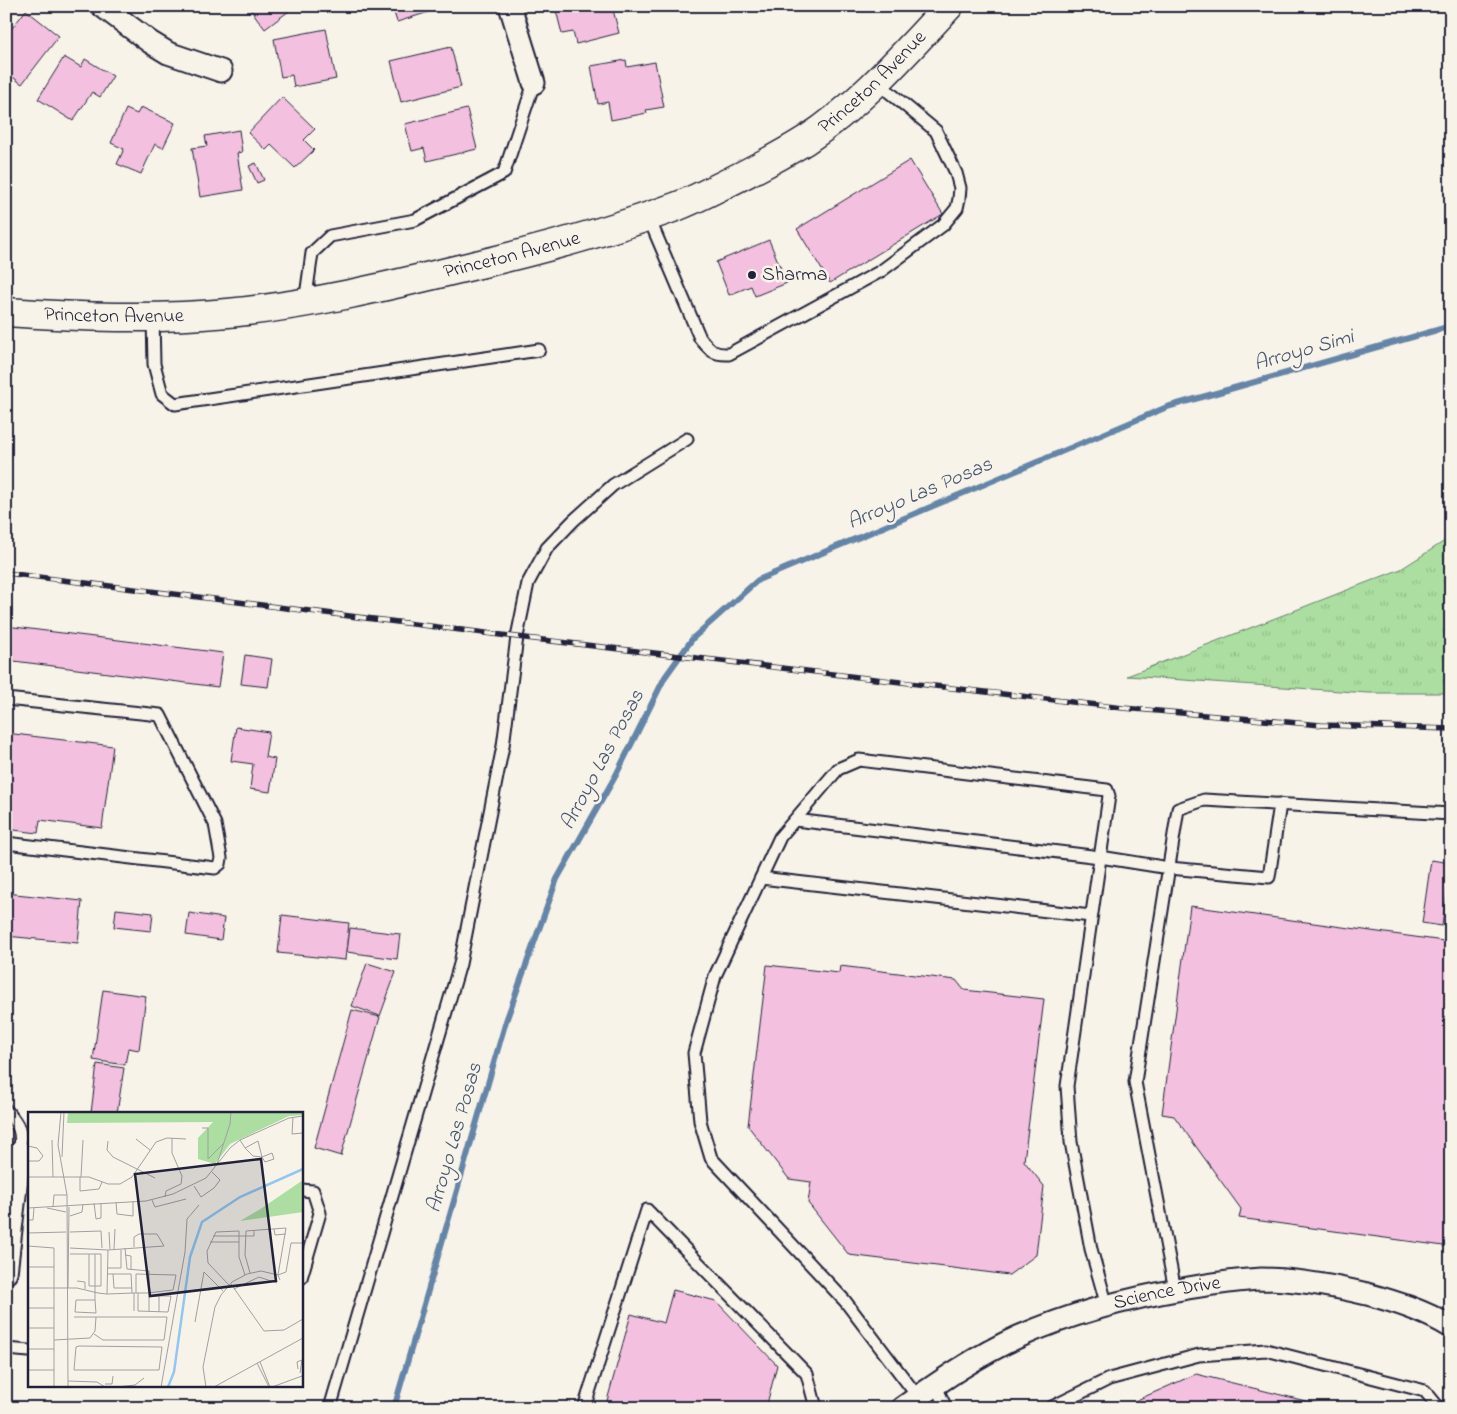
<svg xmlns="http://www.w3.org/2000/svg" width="1457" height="1414" font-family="'Indie Flower',sans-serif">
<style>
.grass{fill:url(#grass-tufts);stroke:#66806e}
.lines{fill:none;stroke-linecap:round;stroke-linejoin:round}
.stream{stroke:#6585a8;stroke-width:6}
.building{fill:#f3c0df;stroke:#22223b}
.lane-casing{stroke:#22223b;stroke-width:15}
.street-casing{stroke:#22223b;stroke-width:25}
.secondary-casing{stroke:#22223b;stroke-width:31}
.lane{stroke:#f7f3e8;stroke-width:11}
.street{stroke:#f7f3e8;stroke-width:21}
.secondary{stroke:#f7f3e8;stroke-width:28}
.rail-casing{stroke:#22223b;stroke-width:5.5}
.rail{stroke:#f7f3e8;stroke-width:4;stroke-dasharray:11;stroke-linecap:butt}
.poi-dot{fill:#22223b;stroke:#f7f3e8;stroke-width:2}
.labels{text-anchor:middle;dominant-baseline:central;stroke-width:5;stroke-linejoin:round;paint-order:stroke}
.street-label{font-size:20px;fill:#22223b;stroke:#f7f3e8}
.poi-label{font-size:20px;fill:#22223b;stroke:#f7f3e8;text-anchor:start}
.water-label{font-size:21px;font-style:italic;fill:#445471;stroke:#f7f3e8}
.inset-river{fill:none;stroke:#92c7f0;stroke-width:2.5}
.inset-road{fill:none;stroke:#a29fa3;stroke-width:1}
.view{fill:#22223b;fill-opacity:0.15;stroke:#22223b;stroke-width:2.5}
.inset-edge{fill:none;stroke:#22223b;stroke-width:2.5}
</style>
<defs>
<pattern id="grass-tufts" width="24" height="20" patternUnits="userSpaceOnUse" patternTransform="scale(1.25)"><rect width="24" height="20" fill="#abdea0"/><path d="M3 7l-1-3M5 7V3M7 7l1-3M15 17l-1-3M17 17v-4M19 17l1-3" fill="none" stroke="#93be8b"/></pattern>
</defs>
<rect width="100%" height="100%" fill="#f7f3e8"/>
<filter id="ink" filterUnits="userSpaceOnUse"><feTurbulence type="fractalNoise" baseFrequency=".02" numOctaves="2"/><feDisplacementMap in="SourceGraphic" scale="10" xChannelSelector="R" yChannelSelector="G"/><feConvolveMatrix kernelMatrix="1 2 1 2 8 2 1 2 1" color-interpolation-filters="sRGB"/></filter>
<g filter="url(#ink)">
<path class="grass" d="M1451,537V693H1368L1127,676L1401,569Z"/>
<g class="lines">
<path class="stream" d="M394,1408L506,1021L557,879L616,775L665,677L693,638L758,580L1167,407L1451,326"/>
</g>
<g class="building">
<path d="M248,6H286L289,11L265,29Z"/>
<path d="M392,6H448L397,22Z"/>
<path d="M555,6H612L619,33L576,44L573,32L562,34Z"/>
<path d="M26,10L59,36L22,84L6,72V36Z"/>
<path d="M326,29L336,79L294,87L292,75L281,77L274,39Z"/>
<path d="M451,47L461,87L401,102L391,61Z"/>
<path d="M64,57L81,67L85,59L113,76L100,97L92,92L73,121L38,99Z"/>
<path d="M626,60L627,67L655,62L664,107L646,110L647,113L611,120L608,102L598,104L591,66Z"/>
<path d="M282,97L315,129L304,140L314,150L295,168L271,145L266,150L248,133Z"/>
<path d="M141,107L175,123L163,148L155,144L141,174L117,164L124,149L111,143L126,109L137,114Z"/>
<path d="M467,109L477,149L427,161L424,148L412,151L405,124Z"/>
<path d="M239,130L242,152L237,153L243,190L200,197L192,148L207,146L205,136Z"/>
<path d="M910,160L943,214L830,283L797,229Z"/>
<path d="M256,163L264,180L257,183L249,166Z"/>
<path d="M769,240L787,283L755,296L751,286L729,295L716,262Z"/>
<path d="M6,626L223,653L218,687L6,660Z"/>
<path d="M245,655L272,659L268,687L241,684Z"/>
<path d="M236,727L269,732L265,757L275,759L270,792L250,789L253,764L231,761Z"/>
<path d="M6,733L113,746L102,828L40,820L38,833L6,829Z"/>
<path d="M1431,860L1451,863L1442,926L1422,923Z"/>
<path d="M6,893L82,901L78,943L6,936Z"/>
<path d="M1190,906L1451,942V1247L1239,1218L1241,1209L1174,1116L1162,1114Z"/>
<path d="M116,909L153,913L151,931L114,927Z"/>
<path d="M189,913L224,918L221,940L186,935Z"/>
<path d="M282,915L349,923L345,960L278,953Z"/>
<path d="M350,928L400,934L397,959L347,952Z"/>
<path d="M367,963L396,972L380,1016L352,1006Z"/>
<path d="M767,965L839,973L840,966L956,980L964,990L1044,999L1024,1161L1044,1186L1036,1255L1009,1275L849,1255L808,1203L811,1182L789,1179L748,1126Z"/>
<path d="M103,990L146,996L139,1050L128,1048L125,1065L93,1060Z"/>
<path d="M352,1010L380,1017L341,1156L314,1148Z"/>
<path d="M97,1064L124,1068L117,1113H91Z"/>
<path d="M673,1290L716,1301L777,1365L766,1408H605L631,1314L664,1323Z"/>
<path d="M1196,1374L1334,1408H1119Z"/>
</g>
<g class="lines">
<defs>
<g id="lane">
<path d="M648,216L700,338C710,350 713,355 729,354L881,271L943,225L957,208L959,199L960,188L956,173L936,131L877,82"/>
<path d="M305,303L312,253L330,236L415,220L504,173L534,83"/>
<path d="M153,318L154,364L162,394L175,404L539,350"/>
<path d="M6,699L160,715L215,824L221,858L220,864L215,868L6,843"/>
<path d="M795,820L1100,857L1169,868L1269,877L1280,804"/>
<path d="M761,878L1091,916"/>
<path d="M6,1110C20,1126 22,1131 20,1152"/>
<path d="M6,1154L25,1157"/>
<path d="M301,1190L313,1191L320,1213L301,1278"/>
<path d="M1175,1290L1135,1082L1178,809L1204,800L1451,814"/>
<path d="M6,1349L29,1351"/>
<path d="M935,1384L946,1408"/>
<path d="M918,1397L845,1301L711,1158L700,1121L694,1053L715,976L780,837L838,769L859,760L1107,790L1109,796L1067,1086L1071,1142L1091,1249L1107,1306"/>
<path d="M330,1408L460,964L503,746L517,637L528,583L547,548L573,521L613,485L687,439"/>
<path d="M584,1408L647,1210L807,1374L816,1408"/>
<path d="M1050,1408L1109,1379L1199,1355L1266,1350L1425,1391L1439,1408"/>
</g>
<g id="street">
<path d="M102,6L150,42L168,53L221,71"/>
<path d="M510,6L534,83"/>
<path d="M6,1273L20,1152"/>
<path id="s1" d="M902,1408C939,1382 976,1356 1018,1337C1072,1313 1129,1298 1188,1288C1212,1284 1237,1280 1262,1279C1297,1279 1333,1286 1367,1294C1396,1302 1425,1311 1451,1327"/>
</g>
<g id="secondary">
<path id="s2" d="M6,312C80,317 154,320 228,313C313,305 397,284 480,264C547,248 613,230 678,206C691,201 703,195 715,189C746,174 777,158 806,140C861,104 904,54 949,6"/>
</g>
</defs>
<use href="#lane" class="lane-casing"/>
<use href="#street" class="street-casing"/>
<use href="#secondary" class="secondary-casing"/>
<use href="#lane" class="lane"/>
<use href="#street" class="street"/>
<use href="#secondary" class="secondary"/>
<defs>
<path id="rail" d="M6,573L517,637L1123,708L1321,725L1451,729"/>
</defs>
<use href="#rail" class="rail-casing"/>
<use href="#rail" class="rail"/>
</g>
</g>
<circle class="poi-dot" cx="752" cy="275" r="5"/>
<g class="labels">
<g class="street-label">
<text stroke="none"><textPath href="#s2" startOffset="918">Princeton Avenue</textPath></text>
<text stroke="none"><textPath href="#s2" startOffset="512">Princeton Avenue</textPath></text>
<text stroke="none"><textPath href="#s2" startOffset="108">Princeton Avenue</textPath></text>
<text stroke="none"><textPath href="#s1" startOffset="292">Science Drive</textPath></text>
</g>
<g class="poi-label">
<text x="762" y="275">Sharma</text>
</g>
<g class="water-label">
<text transform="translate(1304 351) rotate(-16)">Arroyo Simi</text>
<text transform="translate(920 494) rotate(-23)">Arroyo Las Posas</text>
<text transform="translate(603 760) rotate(-62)">Arroyo Las Posas</text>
<text transform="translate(455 1138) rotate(-74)">Arroyo Las Posas</text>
</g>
</g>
<g transform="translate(28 1112)">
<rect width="275" height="275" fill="#f7f3e8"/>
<path d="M40,0H275V3L261,4L202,32L187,52L170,47V26L185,10L39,11ZM275,68V100L212,109L234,96Z" fill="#abdea0"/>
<path class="inset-river" d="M140,275L146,260L162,145L174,110L212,85L275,57"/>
<path class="inset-road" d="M33,0L30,33L39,83L40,275M265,5L264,22L275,21M174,16H180V47L196,31M108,27L122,38M24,28L25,65M212,28L217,36L230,29L234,45L225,44L217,36M80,29L79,38L85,45L127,66M0,34L9,36L15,44L11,49H0M244,41L246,47L237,50L234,45ZM34,45L36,0M189,52L202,12L203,0M0,65H61L80,72H92L104,65L128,30L139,26L158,27M52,65V79L71,77L74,70M53,65L55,28M166,74L173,85L186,76L192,68L184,60M137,85L138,79L153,72L154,64L144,41V26M124,88L127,95L158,87M88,90L89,102L105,104V89M66,91L68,107L73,106V91M25,95L26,83H39M0,96L118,89L145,82L178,66L202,36L212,28L261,6L275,4M19,96L38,100M42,104L54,100L55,92M0,108H5L6,96M246,117L247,123L258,122M42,120L73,119L74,136M81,120L82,137M0,121L38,120M185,124H226V118M182,130H211M0,134L26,136V275M42,136L80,138L136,134L129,122H111L106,125V135M97,136L99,157L121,159V178M86,137L87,117M42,142H73V174H67V188H48L47,200L68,201L67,188M61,142V174H67V142M97,143L103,144V158M0,155H26M79,156H93V138M222,161L217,143L218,119L258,116L250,163L252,168M79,162H103L104,181M85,162L86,176H104M250,163L258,160L263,131H275M49,169L57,170V177M203,172L236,219L256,218L275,207M201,173L180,151L179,139L188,120L211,119V145L217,163M0,176H49L70,181L79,182L106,181H119L145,178L148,163L108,162V181M40,176L41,95M206,177L231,165L249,171M106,181V199M110,181V199L140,200L143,184H121M79,182L80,138M121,182V199M131,184V200M0,196H26M46,205H139L136,228H75L66,222M167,210L176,160L195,179M0,216H26M26,228L62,226L67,219L68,205M48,235L51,234L134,235L131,258H46ZM0,237H26M232,250L242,275M229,251L241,275M270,257L269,250L274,248L272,261M0,258H26M40,269L69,270L77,275M77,272H84L85,264M89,275L107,273L116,266M133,275L157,140L159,107L171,93M178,275L175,255L187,195L193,183L204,170L219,162L233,159L250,163M186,275L275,226M244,275L274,264L275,267"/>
<path class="view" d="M233,47L248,169L122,184L107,62Z"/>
<rect width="275" height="275" class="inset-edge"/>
</g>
<rect width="1457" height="1414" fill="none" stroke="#f7f3e8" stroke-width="25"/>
<rect x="12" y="12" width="1432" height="1389" fill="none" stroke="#22223b" stroke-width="2" filter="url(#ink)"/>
</svg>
